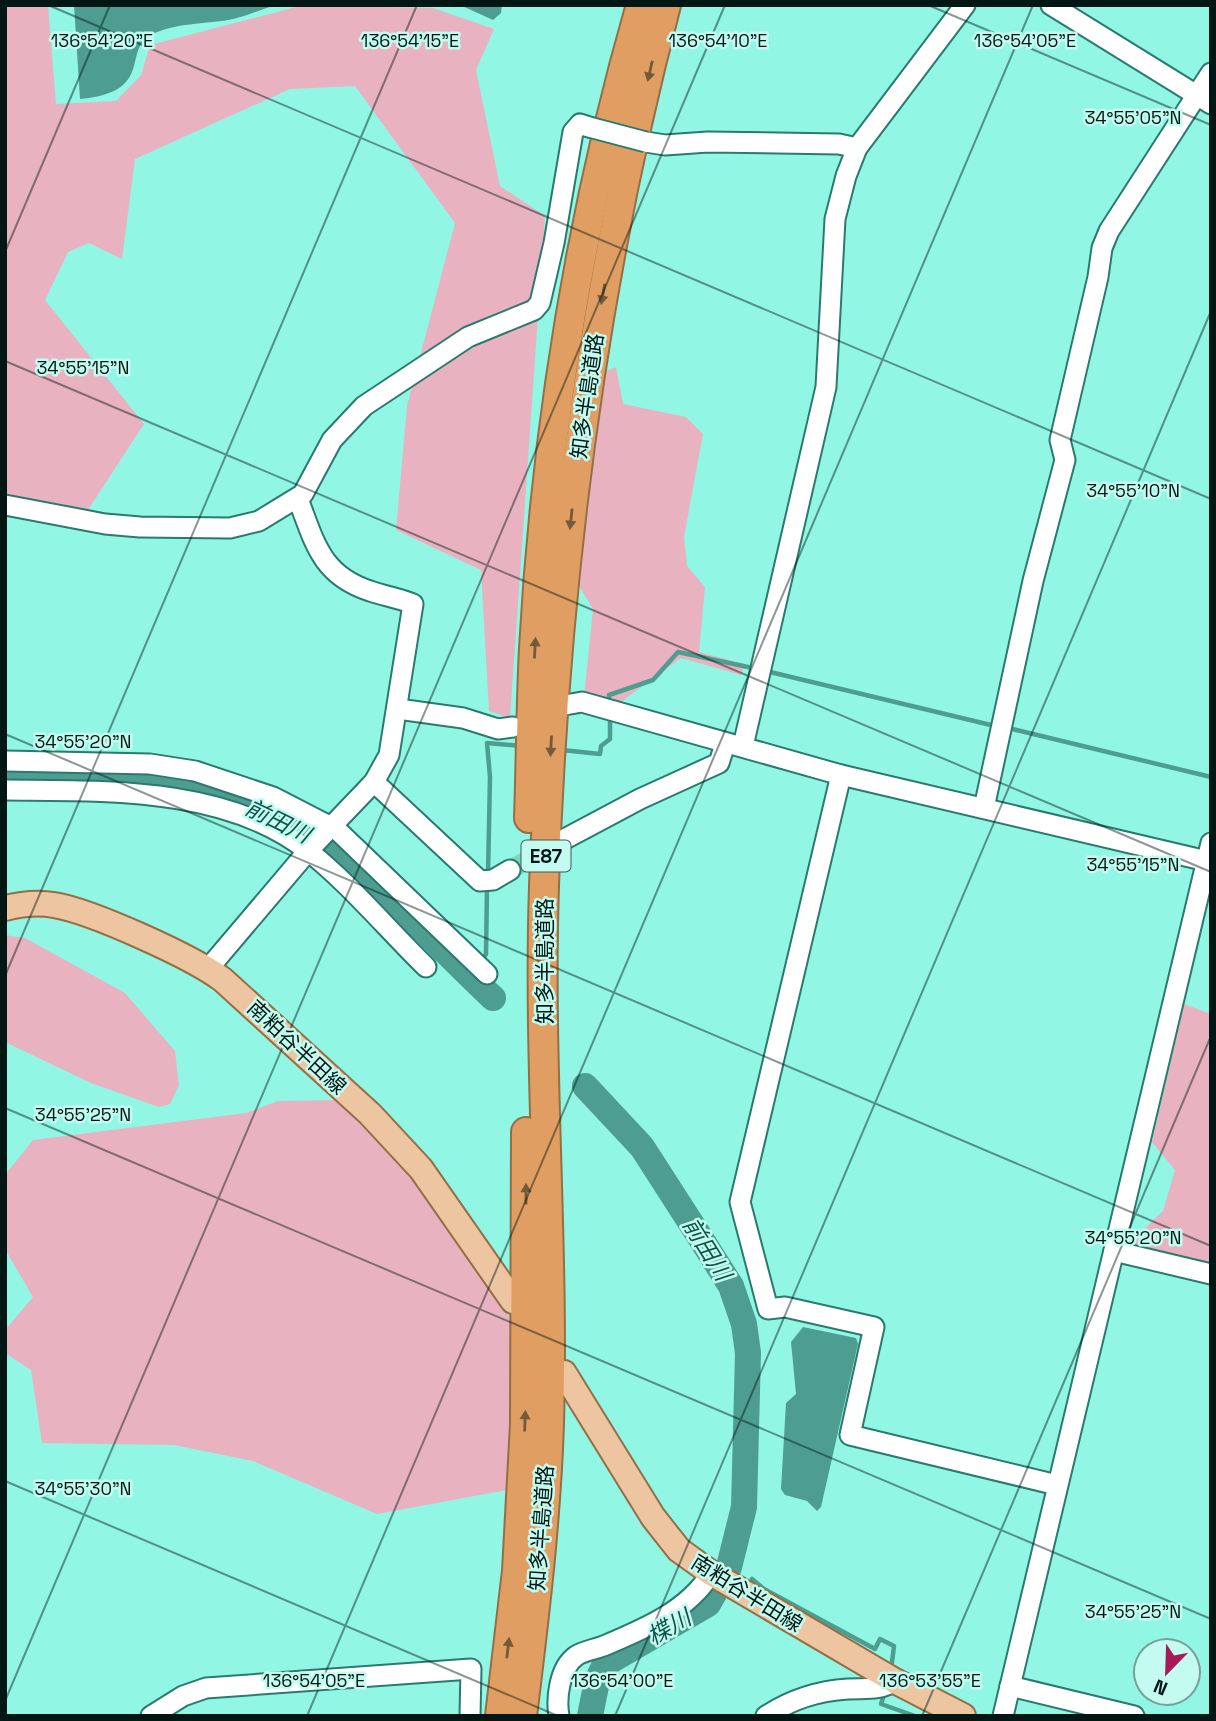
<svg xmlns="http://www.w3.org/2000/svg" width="1216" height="1721" font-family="'Space Grotesk','Noto Sans JP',sans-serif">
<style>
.green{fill:#e9b2c0}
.water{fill:#4d9d90}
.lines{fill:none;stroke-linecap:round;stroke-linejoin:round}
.stream{stroke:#4d9d90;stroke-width:4.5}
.river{stroke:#4d9d90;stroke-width:26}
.minor-tunnel{stroke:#7cd5c5;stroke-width:19;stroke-dasharray:19 10;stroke-linecap:butt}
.minor-casing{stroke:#2a7a6e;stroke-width:23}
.major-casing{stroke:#936f46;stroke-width:28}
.highway-casing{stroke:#936f46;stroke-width:32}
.minor{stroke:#fff;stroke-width:19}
.major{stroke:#edc5a1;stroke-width:24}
.highway{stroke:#e19e62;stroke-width:28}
.minor-bridge-casing{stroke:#2a7a6e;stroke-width:23;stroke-linecap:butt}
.minor-bridge{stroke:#fff;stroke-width:19}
.oneway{fill:#725a3a}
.ticks{fill:none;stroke:#021713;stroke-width:2;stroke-opacity:0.45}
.labels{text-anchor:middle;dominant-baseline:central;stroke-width:5;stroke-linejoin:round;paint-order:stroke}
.shield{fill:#c3fbf0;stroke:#3c5b55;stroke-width:2}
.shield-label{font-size:19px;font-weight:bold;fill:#021713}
.street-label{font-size:21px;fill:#021713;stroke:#c3fbf0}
.water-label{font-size:23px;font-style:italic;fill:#0e544a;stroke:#c3fbf0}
.ticks-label{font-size:18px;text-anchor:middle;fill:#021713;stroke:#c3fbf0;stroke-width:5;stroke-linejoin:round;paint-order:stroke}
</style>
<rect width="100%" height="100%" fill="#92f6e4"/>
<g class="green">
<path d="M5,5H48L56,104L116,101L141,75L150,45L304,5L433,8L494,29L476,70L500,186L545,216L510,718L489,711L481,570L396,530L407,406L455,223L355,86L290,89L135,159L122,259L89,243L68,252L45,300L144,424L86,513L5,495Z"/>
<path d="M616,367L623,404L686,417L703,434L684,537L687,566L705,587L699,652L745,664L741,675L681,658L618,704L584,697L593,609L579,586L602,373Z"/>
<path d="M5,935L25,938L125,993L175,1051L179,1085L170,1104L159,1107L91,1083L5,1042Z"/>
<path d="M1184,1004L1211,1014V1263L1128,1244L1163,1211L1175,1170L1152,1142Z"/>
<path d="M342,1100L400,1164L440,1216L518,1330L507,1490L377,1514L253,1461L174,1445L42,1443L31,1370L5,1353V1330L33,1297L5,1249V1175L33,1140L246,1113L278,1101Z"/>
</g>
<g class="water">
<path d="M74,5H275C260,10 244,17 228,20C205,24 175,23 153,34C120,49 157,92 80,99Z"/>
<path d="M460,5H502L501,13L493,20Z"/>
<path d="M803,1327L856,1338L858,1344L821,1507L817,1511L807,1501L785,1495L781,1489L786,1403L796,1394L791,1342Z"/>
</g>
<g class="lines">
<g class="stream">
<path d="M766,671L995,726"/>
<path d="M609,703V695L653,680L678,652L757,669"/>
<path d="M1008,728L1211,777"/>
<path d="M562,750L600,754L601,746L610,739V716"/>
<path d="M488,875L490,777L487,743L522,746"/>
<path d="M482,960L486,954L487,887"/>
<path d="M752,1579L764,1589L875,1649L880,1639L894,1646L891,1670"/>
<path d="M885,1692L881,1704L915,1716"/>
</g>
<g class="river">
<path d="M5,776C56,776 109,774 160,781C311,801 389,899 493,998"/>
<path d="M585,1086L642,1147L705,1245L731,1286L744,1324L748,1353L744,1507L729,1567L708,1604L605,1664L597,1681L590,1716"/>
</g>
<path class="minor-tunnel" d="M510,870L552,846"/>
<defs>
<g id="minor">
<path d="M1051,5L1211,104"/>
<path d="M646,142L665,145L708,142L839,144L857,148"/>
<path d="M5,505L105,524L140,527L230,528L259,521L303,494L332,440L364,406L468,337L534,310L540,303L554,243L573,132L580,124L589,127"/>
<path d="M565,705L582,702L841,775L1211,862"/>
<path d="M398,709L463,718L498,729L513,727"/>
<path d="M743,746L826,387L835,219L846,176L857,148L965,5"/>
<path d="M5,761L150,764L195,771L273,797L337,830L487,974"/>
<path d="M841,775L740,1202L768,1309L785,1307L874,1327L850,1435L1057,1485"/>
<path d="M374,782L480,881L493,880L510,870"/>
<path d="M5,790C103,791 226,786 308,851C348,882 389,931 426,967"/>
<path d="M984,808L1033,581L1065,460L1060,440L1098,277L1102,248L1109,231L1211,73"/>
<path d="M561,841L640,799L719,763L725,744"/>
<path d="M208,969L308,851L374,782L389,755L413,604C399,598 384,596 370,591C321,575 315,543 298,499"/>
<path d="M1114,1251L1211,1274"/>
<path d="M1010,1686L1134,1716"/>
<path d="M151,1716L183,1696L206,1688L471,1669L470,1716"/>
<path d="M559,1716C556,1699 559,1668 576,1656C583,1651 597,1649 606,1645C644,1629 689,1610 711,1573"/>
<path d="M766,1716C792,1699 817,1691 848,1689C867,1688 878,1691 895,1681"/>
<path d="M1003,1716L1211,843"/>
</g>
<g id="major">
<path d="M5,908C21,904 37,902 54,905C91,911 193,957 223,980L370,1114L421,1169L513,1301"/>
<path d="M564,1373L653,1517L679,1550L711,1573L895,1681L963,1716"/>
</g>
<g id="highway">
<path d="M529,818C531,762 531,705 534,648C546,432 581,213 641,5"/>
<path d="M500,1716L517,1571L525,1424L526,1132"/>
<path d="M522,1716C534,1618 546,1521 549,1423C554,1244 538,1065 544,886C554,589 590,293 666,5"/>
</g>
</defs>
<use href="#minor" class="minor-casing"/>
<use href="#major" class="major-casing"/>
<use href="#highway" class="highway-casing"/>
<use href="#minor" class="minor"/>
<use href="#major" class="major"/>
<use href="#highway" class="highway"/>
<defs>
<path id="minor-bridge" d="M589,127L646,142"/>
</defs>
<use href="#minor-bridge" class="minor-bridge-casing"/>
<use href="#minor-bridge" class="minor-bridge"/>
</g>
<defs><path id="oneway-solid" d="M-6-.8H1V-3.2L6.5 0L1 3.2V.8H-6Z" transform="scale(1.75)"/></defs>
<g class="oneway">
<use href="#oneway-solid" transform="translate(650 71) rotate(103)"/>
<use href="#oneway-solid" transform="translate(603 294) rotate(100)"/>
<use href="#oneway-solid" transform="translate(571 519) rotate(96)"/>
<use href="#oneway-solid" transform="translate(535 648) rotate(-87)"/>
<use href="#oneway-solid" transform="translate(551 746) rotate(93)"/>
<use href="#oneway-solid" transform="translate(526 1194) rotate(-90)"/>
<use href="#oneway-solid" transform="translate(525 1421) rotate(-88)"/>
<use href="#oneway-solid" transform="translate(508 1648) rotate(-83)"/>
</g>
<path class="ticks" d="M48,5L1211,499M928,5L1211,125M5,252L110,5M5,361L1211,872M5,734L1211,1246M5,976L417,5M5,1108L1211,1619M5,1481L558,1716M5,1701L725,5M307,1716L1033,5M615,1716L1211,311M922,1716L1211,1036"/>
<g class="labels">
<rect class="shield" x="521.5" y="840.5" width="49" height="31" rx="5"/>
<g class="shield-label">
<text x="546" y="856">E87</text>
</g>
<g class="street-label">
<text transform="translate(587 396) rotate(-82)">知多半島道路</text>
<text transform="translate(544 961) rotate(-90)">知多半島道路</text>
<text transform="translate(297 1047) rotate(43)">南粕谷半田線</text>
<text transform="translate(541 1528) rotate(-86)">知多半島道路</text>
<text transform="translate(747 1593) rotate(32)">南粕谷半田線</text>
</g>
<g class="water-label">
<text transform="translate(278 821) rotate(26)">前田川</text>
<text transform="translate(707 1249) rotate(58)">前田川</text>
<text transform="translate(669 1627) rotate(-30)">楪川</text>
</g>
</g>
<g class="ticks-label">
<text x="718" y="47">136°54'10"E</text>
<text x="1025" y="47">136°54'05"E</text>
<text x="102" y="47">136°54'20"E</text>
<text x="410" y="47">136°54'15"E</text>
<text x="1133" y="124">34°55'05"N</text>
<text x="83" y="374">34°55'15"N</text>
<text x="1133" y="497">34°55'10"N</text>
<text x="83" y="748">34°55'20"N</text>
<text x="1133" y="871">34°55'15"N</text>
<text x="83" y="1121">34°55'25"N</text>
<text x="1133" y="1244">34°55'20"N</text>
<text x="83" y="1495">34°55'30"N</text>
<text x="1133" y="1618">34°55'25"N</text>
<text x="314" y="1687">136°54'05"E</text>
<text x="622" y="1687">136°54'00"E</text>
<text x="930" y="1687">136°53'55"E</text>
</g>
<rect width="1216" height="1721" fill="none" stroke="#021713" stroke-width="14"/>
<g transform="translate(1167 1672) rotate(203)"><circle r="33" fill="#c3fbf0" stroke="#76a098" stroke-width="2"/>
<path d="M0-5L12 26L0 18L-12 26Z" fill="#a81958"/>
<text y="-10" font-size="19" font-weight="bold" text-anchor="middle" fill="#021713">N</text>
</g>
</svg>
